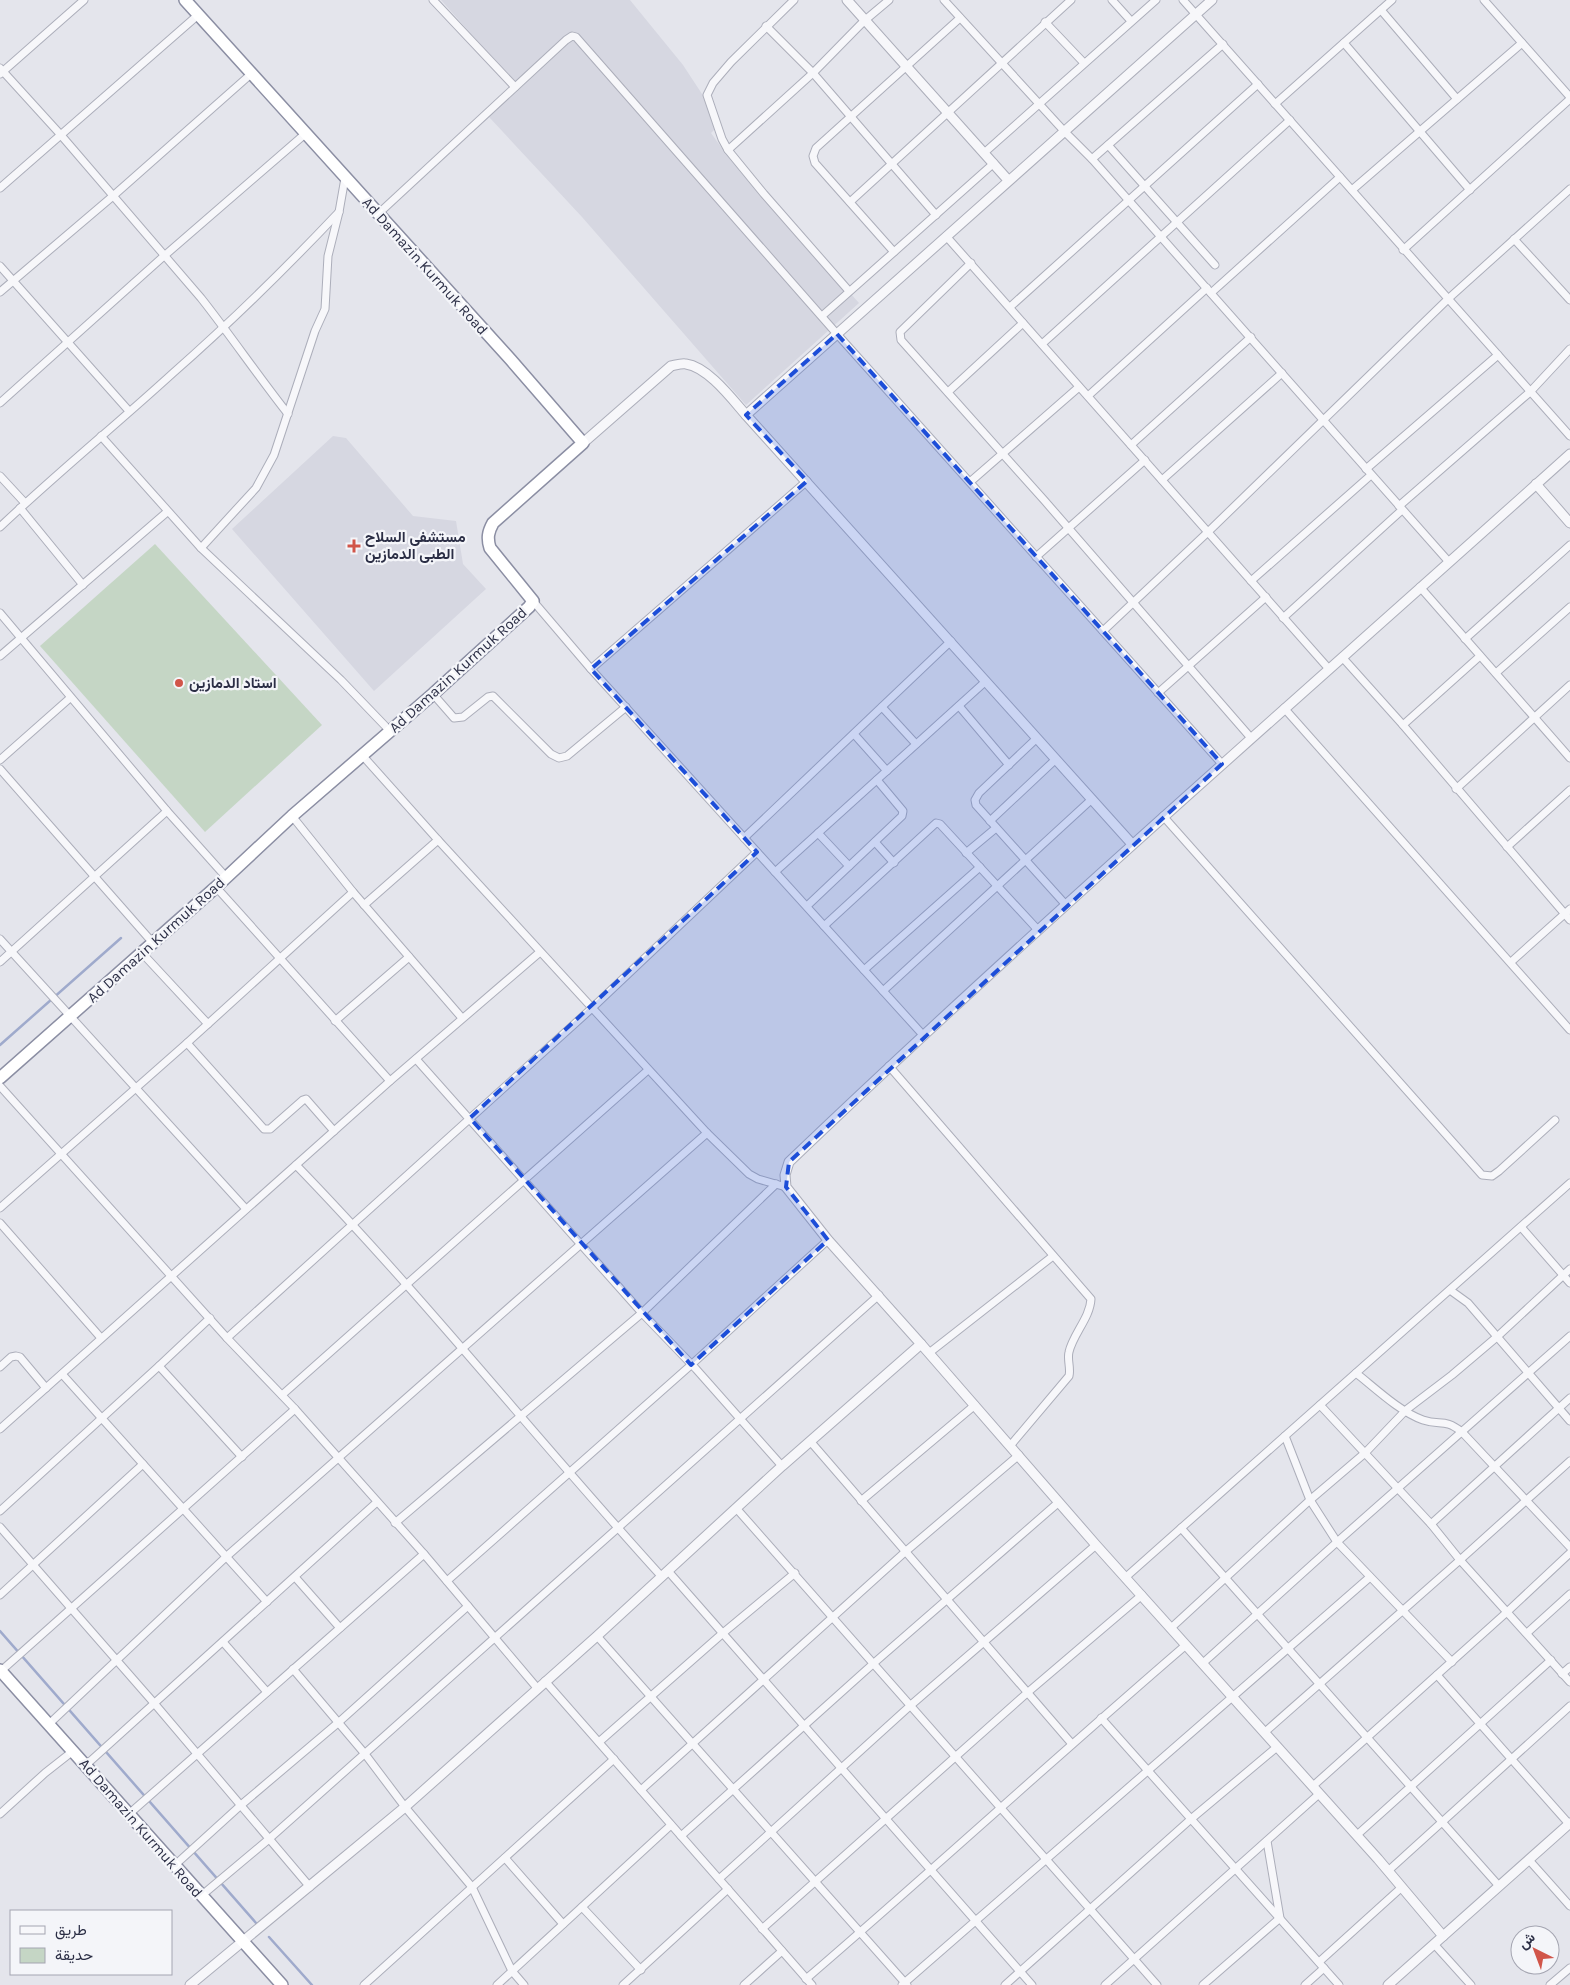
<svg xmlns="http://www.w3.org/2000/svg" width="1570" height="1985" font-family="Karla,Vazirmatn,sans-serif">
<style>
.built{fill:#d6d7e1}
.green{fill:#c5d6c5}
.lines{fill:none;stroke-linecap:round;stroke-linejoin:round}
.stream{stroke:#9faacc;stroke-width:2.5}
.minor-casing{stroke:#acaeba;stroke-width:9}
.tertiary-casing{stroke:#acaeba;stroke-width:11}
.trunk-casing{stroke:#8b8ea3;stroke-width:14}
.minor{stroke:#f7f7fa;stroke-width:7}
.tertiary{stroke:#f7f7fa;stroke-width:9}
.trunk{stroke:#fff;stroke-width:11}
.marked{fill:#1d4ed8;fill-opacity:0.2;stroke:#1d4ed8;stroke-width:4;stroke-dasharray:10 6;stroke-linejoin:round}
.poi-dot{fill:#d15549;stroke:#f4f5f9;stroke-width:2}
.labels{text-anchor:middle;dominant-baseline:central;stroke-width:4.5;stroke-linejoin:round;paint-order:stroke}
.street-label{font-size:15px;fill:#2b2e45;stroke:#f4f5f9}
.poi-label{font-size:15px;font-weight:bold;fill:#2b2e45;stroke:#f4f5f9;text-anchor:start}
</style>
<rect width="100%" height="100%" fill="#e4e5ec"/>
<g class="built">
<path d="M441,0H630L683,65L721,123L711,133L726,154L859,303L746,405L582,217L489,117L519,88Z"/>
<path d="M333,436L346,438L413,516L456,521L463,564L486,589L374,691L232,529Z"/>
</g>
<path class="green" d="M155,544L322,725L205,832L40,646Z"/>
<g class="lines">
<g class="stream">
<path d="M0,1045L121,938"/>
<path d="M0,1631L256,1923"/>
<path d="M269,1937L312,1985"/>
</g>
<defs>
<g id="minor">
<path d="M433,0L515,87"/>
<path d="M794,0L731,62L713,83L707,95L722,139L728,150L764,194L849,291"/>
<path d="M944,0L1064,131L1092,159L1449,562"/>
<path d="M1112,0L1131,21"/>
<path d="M1183,0L1570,436"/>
<path d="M1484,0L1570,97"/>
<path d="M1381,10L1457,99"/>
<path d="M1045,22L1084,63"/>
<path d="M766,26L813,73L936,215"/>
<path d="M1344,43L1470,190"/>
<path d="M0,68L60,134L201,298C231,336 258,376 288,414"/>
<path d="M0,74L84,0"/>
<path d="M1275,104L1392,0"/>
<path d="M1108,145L1215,265"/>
<path d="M728,150L813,73L864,21L889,0"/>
<path d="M984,153L1156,0"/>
<path d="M1092,159L1223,44"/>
<path d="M0,188L198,15"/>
<path d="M1352,190L1522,43"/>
<path d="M850,202L1071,0"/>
<path d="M378,214L566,40L572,36L576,37L837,334L1222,764"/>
<path d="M946,236L1329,669"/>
<path d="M1514,239L1570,300"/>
<path d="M1403,250L1570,99"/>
<path d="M894,252L815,163L813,156L816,148L960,18"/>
<path d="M971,263L900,332L901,340L1044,500L1251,738"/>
<path d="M0,266L129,411"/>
<path d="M0,292L113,196L251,74"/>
<path d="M1211,293L1340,177"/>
<path d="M1010,307L1258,84"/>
<path d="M822,316L994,163"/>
<path d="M1042,344L1290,120"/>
<path d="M948,392L1023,323"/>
<path d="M1088,396L1207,288"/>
<path d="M0,403L164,256L305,134"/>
<path d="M101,436L201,548L341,680L390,731"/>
<path d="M1131,445L1251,337"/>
<path d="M1366,469L1498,355"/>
<path d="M0,476L25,503"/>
<path d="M1162,480L1282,373"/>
<path d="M970,482L1079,387"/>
<path d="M1399,506L1530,392L1570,349"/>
<path d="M20,508L83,585"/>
<path d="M0,527C56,474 116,425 173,373C231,322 286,268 339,212"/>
<path d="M201,548L256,488L274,455L315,331L325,309L328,256L339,212L345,178"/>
<path d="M1036,557L1145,460"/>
<path d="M1251,581L1371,475"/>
<path d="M1420,587L1570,758"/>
<path d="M533,601L591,669L923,1035"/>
<path d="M0,613L167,811L226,877"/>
<path d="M1283,618L1402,510"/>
<path d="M1103,631L1209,531L1448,299L1570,189"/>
<path d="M1465,639L1570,545"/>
<path d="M0,656L167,512"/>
<path d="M1342,657L1403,725L1570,920"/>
<path d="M591,669L807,481"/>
<path d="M1496,673L1570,607"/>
<path d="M1158,693L1266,597"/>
<path d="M433,694L454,718L463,717L488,697L493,696L551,754L559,758L567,756L626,707"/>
<path d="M959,706L1009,765"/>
<path d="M882,707L916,744"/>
<path d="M1284,708L1570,1030"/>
<path d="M1403,725L1480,656"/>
<path d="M854,734L887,771"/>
<path d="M1037,738L979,793L975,800L976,805L1066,905"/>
<path d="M362,755L438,840L707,1133L749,1174L758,1179L786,1187"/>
<path d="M0,760L70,698"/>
<path d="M0,769L153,943"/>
<path d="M1456,789L1570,685"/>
<path d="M292,816L353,892L462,1018"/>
<path d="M1163,816L1482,1175L1492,1176L1499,1171L1555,1120"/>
<path d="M990,821L1056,759"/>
<path d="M818,833L849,866"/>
<path d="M744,838L951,641"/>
<path d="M875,842L894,863"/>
<path d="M1507,847L1570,790"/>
<path d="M966,853L996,828"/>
<path d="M775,872L986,681"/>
<path d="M216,887L390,1081"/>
<path d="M364,905L438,840"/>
<path d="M807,906L902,816L903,811L877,780"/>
<path d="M824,926L936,823L940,824L1038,930"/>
<path d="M0,939L246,1209"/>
<path d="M142,953L208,1024"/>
<path d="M0,962L167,811"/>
<path d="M1511,962L1570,909"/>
<path d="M864,970L980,867"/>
<path d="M883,991L1092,799"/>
<path d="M335,1021L409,957"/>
<path d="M187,1043L264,1129H270L303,1100L306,1099L334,1131"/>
<path d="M416,1059L642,1313L696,1369L782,1466"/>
<path d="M889,1066L1091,1299C1090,1318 1073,1334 1069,1352C1067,1360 1071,1368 1069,1376L1010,1446"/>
<path d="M0,1086L227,1338L295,1409L424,1554L538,1689"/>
<path d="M296,1165C424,1297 538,1441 662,1577"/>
<path d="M0,1208L187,1043L353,892"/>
<path d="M0,1223L101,1338"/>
<path d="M1521,1227L1570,1283"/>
<path d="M1450,1290L1468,1303L1570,1421"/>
<path d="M227,1338L591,1009L757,852"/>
<path d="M929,1353L1053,1256"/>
<path d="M159,1366L242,1457"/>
<path d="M0,1367L11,1357L16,1356L20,1357L46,1388"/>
<path d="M1356,1373C1375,1388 1400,1412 1423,1420C1441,1426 1444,1418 1462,1432L1570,1547"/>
<path d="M62,1374L267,1602"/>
<path d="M282,1395L648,1070"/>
<path d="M1320,1405L1431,1524L1460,1560L1570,1461"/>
<path d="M0,1429L390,1081L540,952"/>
<path d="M1285,1436L1310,1500L1337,1542L1452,1662"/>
<path d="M810,1441L1072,1744"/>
<path d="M861,1501L975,1405"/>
<path d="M736,1508L1157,1985"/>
<path d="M0,1511L159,1366L210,1318"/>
<path d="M395,1523L642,1313L776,1184"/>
<path d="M1431,1524L1570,1398"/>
<path d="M0,1527L154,1703L310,1887"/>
<path d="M1181,1528L1499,1886"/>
<path d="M668,1571L1032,1985"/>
<path d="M295,1577L340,1628"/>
<path d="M1126,1577L1570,1183"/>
<path d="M447,1581L691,1365L828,1240"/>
<path d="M0,1595L143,1464"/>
<path d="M1171,1628L1310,1500L1365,1453L1406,1410L1452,1375L1498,1336L1570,1269"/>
<path d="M1527,1633L1570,1594"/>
<path d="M597,1636L907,1985"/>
<path d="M223,1642L267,1692"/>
<path d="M1203,1663L1337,1542L1570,1336"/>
<path d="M293,1669L365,1754L405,1807L472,1887L512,1971L524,1985"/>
<path d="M1,1671L295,1409"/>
<path d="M1562,1674L1570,1667"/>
<path d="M1437,1675L1569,1824"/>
<path d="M545,1681L812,1985"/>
<path d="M1101,1718L1339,1985"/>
<path d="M49,1724L227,1556L707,1133"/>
<path d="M1265,1732L1460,1560L1570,1682"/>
<path d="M599,1742L723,1633L795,1573"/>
<path d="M86,1765L377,1502"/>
<path d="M1313,1786L1507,1612L1570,1553"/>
<path d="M641,1790L905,1552L1019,1455"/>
<path d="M0,1814L45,1773L73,1751"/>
<path d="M129,1814L424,1554"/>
<path d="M1357,1835L1551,1660"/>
<path d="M681,1836L874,1663L1059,1502"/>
<path d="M505,1858L563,1924"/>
<path d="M1529,1860L1570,1906"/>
<path d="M175,1865L241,1805L339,1722L468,1606"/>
<path d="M1388,1871L1570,1706"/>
<path d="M719,1879L911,1705L1096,1545"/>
<path d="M201,1896L269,1839L879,1295"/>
<path d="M582,1907L641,1970"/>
<path d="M762,1929L1027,1693L1142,1595"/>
<path d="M1434,1944L1471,1985"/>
<path d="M1319,1962L1402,1887"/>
<path d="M806,1979C934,1869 1058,1755 1186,1645"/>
<path d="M364,1985L614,1759"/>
<path d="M497,1985L671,1825"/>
<path d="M623,1985L728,1889"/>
<path d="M744,1985L782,1951"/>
<path d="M902,1985L1370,1577"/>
<path d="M1005,1985L1191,1819L1277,1747"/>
<path d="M1105,1985L1319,1794"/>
<path d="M1203,1985L1280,1918L1267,1841"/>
<path d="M1305,1985L1324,1968"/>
<path d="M1550,1985L1570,1968"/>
</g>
<g id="tertiary">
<path d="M847,0L1008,180"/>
<path d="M746,415L1132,844"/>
<path d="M583,443L671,366C676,365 682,363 686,364C708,367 732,399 746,415L1212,0"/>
<path d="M1536,484L1570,523"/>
<path d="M921,1344L828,1240L786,1187L785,1175L789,1162C1043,919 1309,689 1570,454"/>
<path d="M190,1985L405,1807L597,1636L782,1466L921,1344L1096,1545L1378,1859L1443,1936"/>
<path d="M1388,1985L1570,1823"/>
</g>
<g id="trunk">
<path d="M0,1078L216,887L292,816L433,694L529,607L533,601L490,548C487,538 488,532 493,523L583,443L511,360L185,0"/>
<path d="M0,1670L282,1985"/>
</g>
</defs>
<use href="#minor" class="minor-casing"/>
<use href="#tertiary" class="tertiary-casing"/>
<use href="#trunk" class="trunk-casing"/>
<use href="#minor" class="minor"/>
<use href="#tertiary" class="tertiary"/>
<use href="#trunk" class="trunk"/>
</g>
<path class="marked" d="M837,334L1222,764L789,1162L786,1187L828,1240L691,1365L470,1118L757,852L591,669L807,481L746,415Z"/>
<g class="poi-dot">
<path d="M351.5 538.5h5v5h5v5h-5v5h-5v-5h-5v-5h5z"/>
<circle cx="179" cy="683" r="5"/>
</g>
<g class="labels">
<g class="street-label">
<text transform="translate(425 266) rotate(48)">Ad Damazin Kurmuk Road</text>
<text transform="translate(458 670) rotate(-42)">Ad Damazin Kurmuk Road</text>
<text transform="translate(156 940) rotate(-42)">Ad Damazin Kurmuk Road</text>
<text transform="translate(141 1828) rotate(49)">Ad Damazin Kurmuk Road</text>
</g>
<g class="poi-label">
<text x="365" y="537">مستشفى السلاح<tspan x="365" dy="17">الطبى الدمازين</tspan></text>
<text x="189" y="683">استاد الدمازين</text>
</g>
</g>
<rect x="10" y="1910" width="162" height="65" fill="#f4f5f9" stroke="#a4a5b1"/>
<rect x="20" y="1926" width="25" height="8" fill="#f7f7fa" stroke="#a4a5b1"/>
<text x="55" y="1935" font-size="15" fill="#2b2e45">طريق</text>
<rect x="20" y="1948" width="25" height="15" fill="#c5d6c5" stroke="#a4a5b1"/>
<text x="55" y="1960" font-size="15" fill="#2b2e45">حديقة</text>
<g transform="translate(1535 1950) rotate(318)"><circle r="24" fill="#f4f5f9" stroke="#a4a5b1"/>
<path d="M0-4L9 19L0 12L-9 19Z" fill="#d15549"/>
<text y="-8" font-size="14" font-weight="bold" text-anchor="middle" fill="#2b2e45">ش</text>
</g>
</svg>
